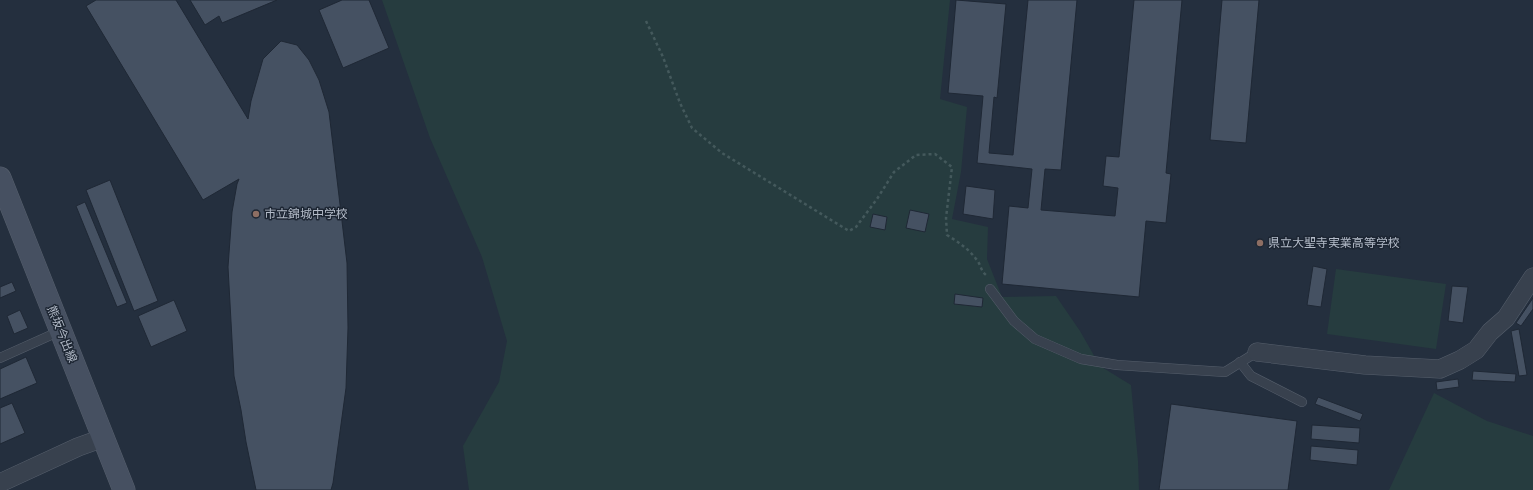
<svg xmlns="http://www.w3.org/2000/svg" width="1533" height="490" font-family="Raleway,'Noto Sans JP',sans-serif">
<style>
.green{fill:#263c3f}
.building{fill:#455162;stroke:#1f2835}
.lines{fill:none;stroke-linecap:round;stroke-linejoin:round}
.lane-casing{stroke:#565f6c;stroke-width:10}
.street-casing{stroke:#565f6c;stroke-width:19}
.secondary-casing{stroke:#565f6c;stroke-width:23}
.path{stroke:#44595c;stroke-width:2.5;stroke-dasharray:3 3;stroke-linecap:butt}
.lane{stroke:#38414e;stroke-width:9}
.street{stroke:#38414e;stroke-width:18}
.secondary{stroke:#465061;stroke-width:22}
.education-dot{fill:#8d6e63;stroke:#1d2633;stroke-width:1.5}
.labels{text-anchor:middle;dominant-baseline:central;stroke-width:3;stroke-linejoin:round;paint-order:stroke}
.poi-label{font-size:12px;fill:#b4bcc9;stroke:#1d2633;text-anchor:start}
.street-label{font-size:12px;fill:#b4bcc9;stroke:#1d2633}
</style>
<rect width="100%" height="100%" fill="#242f3e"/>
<g class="green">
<path d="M382,0H950L940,99L967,107L961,172L952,219L988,227L987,259L1002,297L1056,296L1080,331L1100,366L1131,385L1138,461L1139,490H469L463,446L499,382L507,341L482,257L430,138Z"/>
<path d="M1336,269L1446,284L1436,349L1327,334Z"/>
<path d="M1434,393L1487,421L1533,436V490H1389Z"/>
</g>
<g class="building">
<path d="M96,0H176L248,119L251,101L263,59L281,41L297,45L309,60L319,80L329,112L347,263L348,328L346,388L333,483L331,490H256L246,442L241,410L234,376L228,267L232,212L237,184L239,179L203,200L86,6Z"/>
<path d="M190,0H277L222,23L219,16L205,25Z"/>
<path d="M342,0H369L389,48L343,68L319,10Z"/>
<path d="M956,0L1006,4L997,98L994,97L989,153L1013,155L1028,0H1077L1061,170L1045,169L1041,210L1115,216L1118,188L1103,186L1106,156L1119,157L1134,0H1182L1166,173L1171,174L1166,223L1146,221L1139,297L1002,284L1009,206L1028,208L1032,169L977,163L983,96L948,93Z"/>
<path d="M1222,0H1259L1246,143L1210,140Z"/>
<path d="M110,180L158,301L134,311L86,190Z"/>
<path d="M966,186L995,190L993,219L963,214Z"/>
<path d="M85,202L127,303L117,307L76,206Z"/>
<path d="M910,210L929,214L925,232L906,228Z"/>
<path d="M873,214L887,217L885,230L870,227Z"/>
<path d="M1313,266L1327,269L1321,307L1307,305Z"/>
<path d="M12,282L16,291L0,298V287Z"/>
<path d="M1452,286L1468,287L1463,323L1448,321Z"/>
<path d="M955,294L983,298L982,307L954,304Z"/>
<path d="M1533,298V309L1521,326L1516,323Z"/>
<path d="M174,300L187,331L151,347L138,316Z"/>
<path d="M20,310L28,328L14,334L7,316Z"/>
<path d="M1519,329L1527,375L1519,376L1511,331Z"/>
<path d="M26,357L37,383L0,399V369Z"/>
<path d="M1473,371L1516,374L1515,382L1472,380Z"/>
<path d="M1458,379L1459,387L1437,390L1436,382Z"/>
<path d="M1318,397L1363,414L1360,421L1315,404Z"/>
<path d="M12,403L25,433L0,444V408Z"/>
<path d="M1171,404L1297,421L1288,490H1159Z"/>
<path d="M1312,425L1360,428L1359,443L1311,439Z"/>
<path d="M1311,446L1358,450L1357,465L1310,460Z"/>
</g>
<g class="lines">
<defs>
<g id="lane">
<path d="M990,289L1014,321L1035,339L1081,359L1117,365L1225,372L1257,352"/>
<path d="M0,358L60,331"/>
<path d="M1240,362L1251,376L1302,402"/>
</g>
<g id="street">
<path d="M1257,352L1365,365L1440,369L1460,360L1476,350L1490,332L1506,318L1533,277"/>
<path d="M0,483L78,447L103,438"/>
</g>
<path id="secondary" d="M0,178L124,490"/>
</defs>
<use href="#lane" class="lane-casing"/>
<use href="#street" class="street-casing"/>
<use href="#secondary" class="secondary-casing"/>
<path class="path" d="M646,21L663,57L680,103L692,128L722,153L849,231L856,227L877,199L894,172L916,155L935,154L952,167L946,218L947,235C958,242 969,249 976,259C981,264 980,270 986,275"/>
<use href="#lane" class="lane"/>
<use href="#street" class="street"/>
<use href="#secondary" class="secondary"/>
</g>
<g class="education-dot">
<circle cx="256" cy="214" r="4"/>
<circle cx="1260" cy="243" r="4"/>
</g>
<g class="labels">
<g class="poi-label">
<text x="264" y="214">市立錦城中学校</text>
<text x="1268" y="243">県立大聖寺実業高等学校</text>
</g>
<g class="street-label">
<text transform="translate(62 334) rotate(68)">熊坂今出線</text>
</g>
</g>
</svg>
